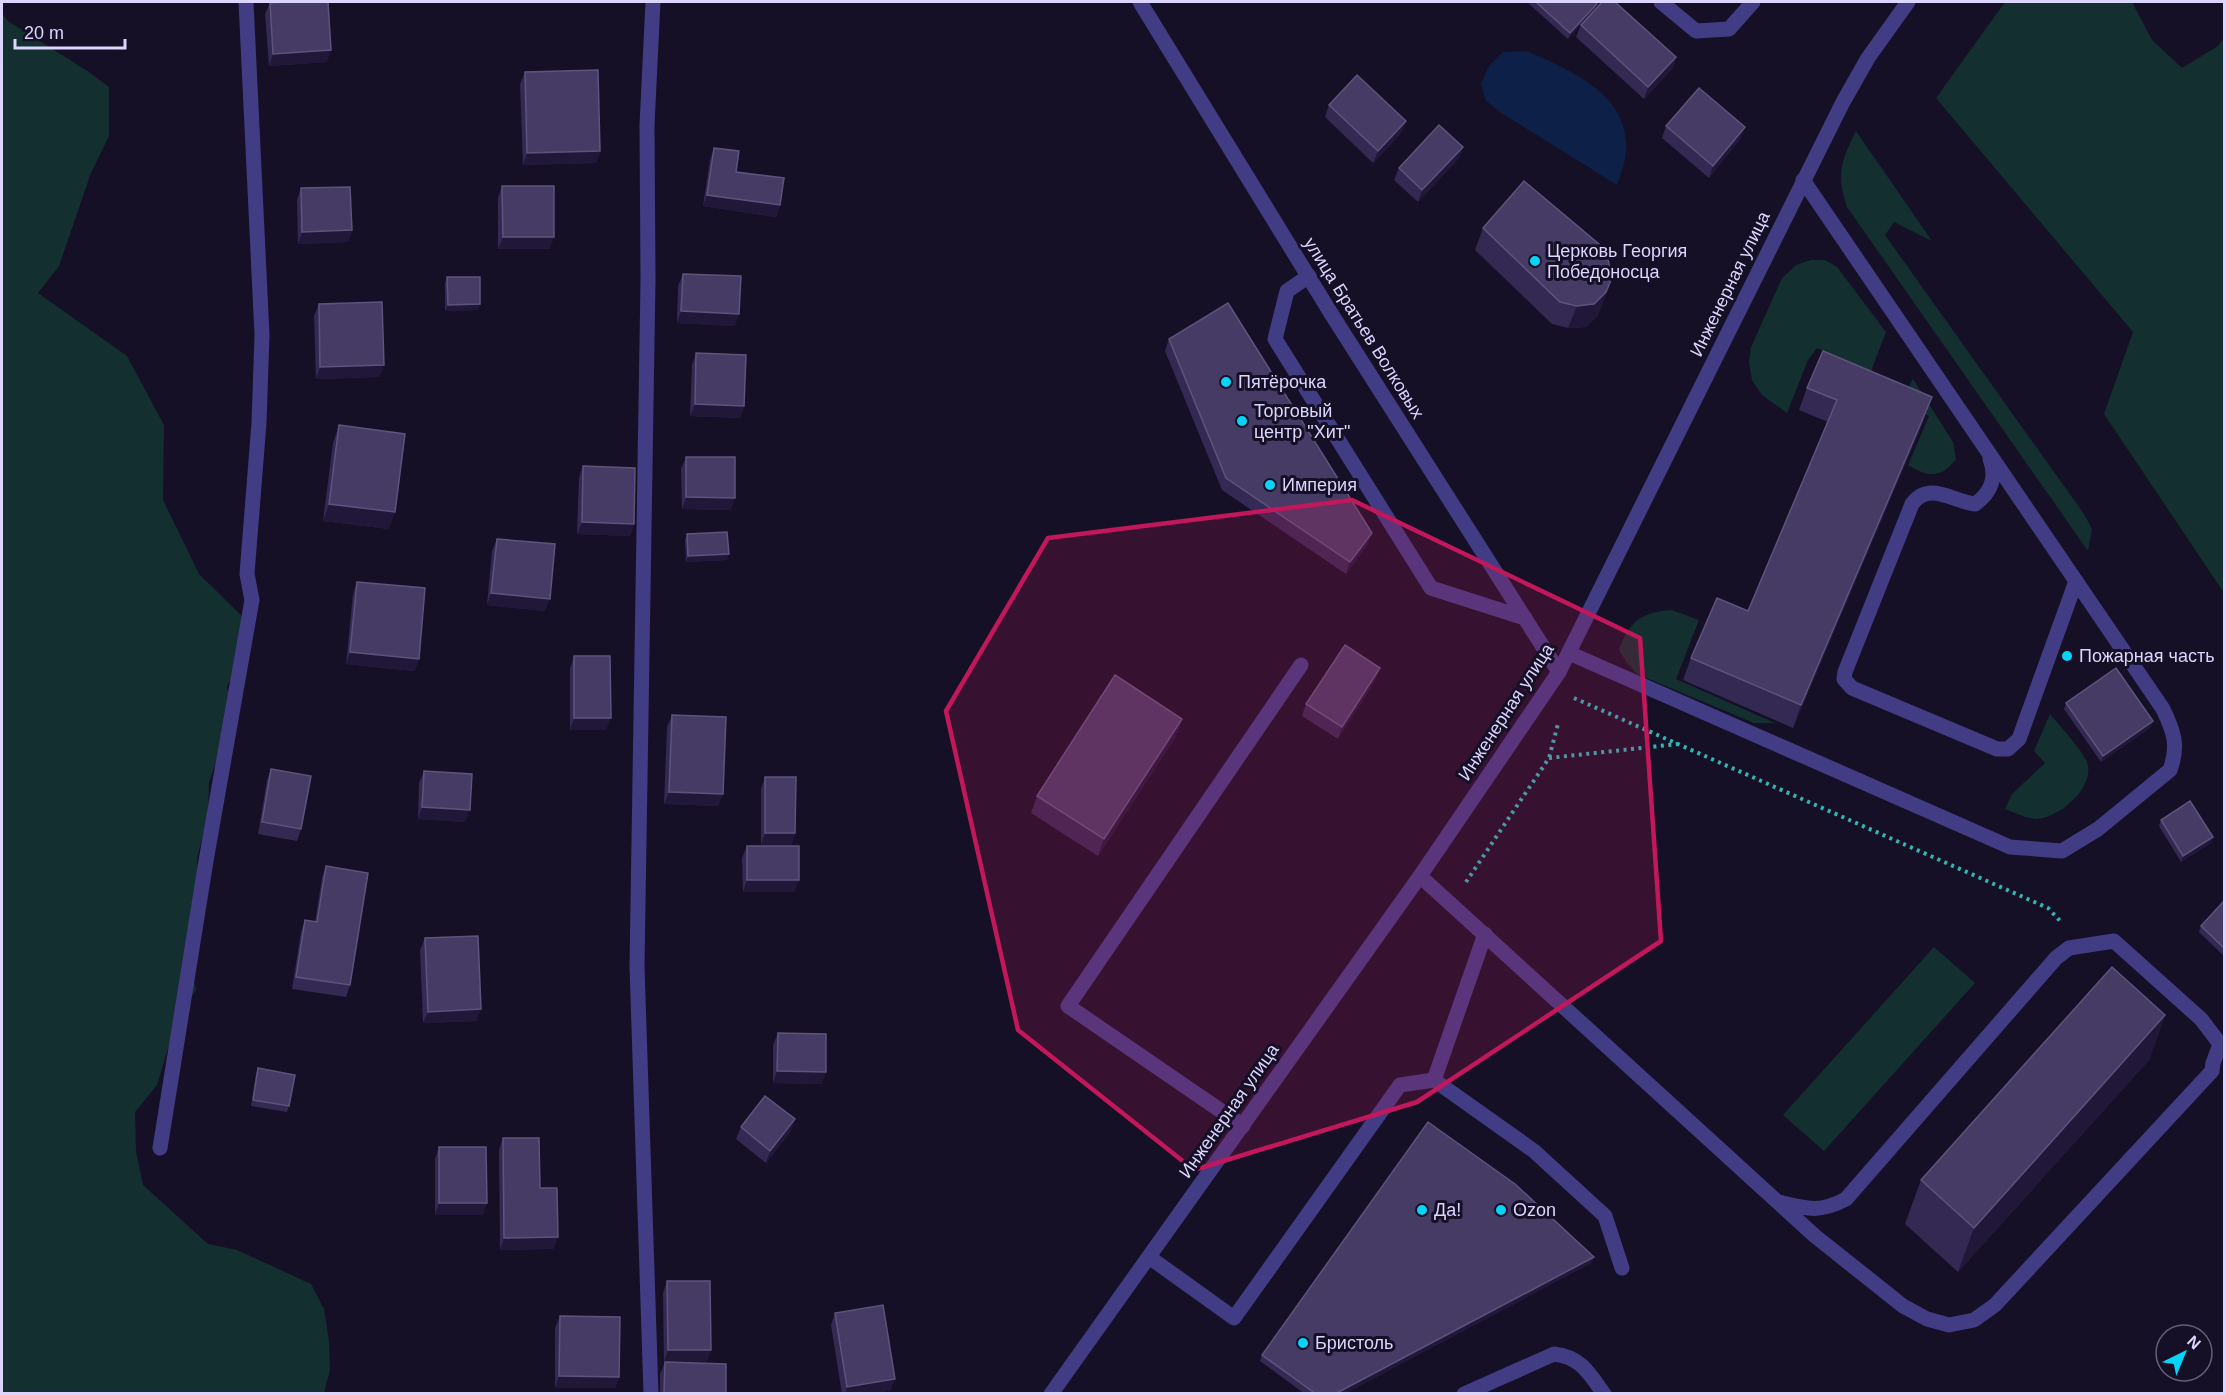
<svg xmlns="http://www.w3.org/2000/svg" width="2226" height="1395" font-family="Arial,sans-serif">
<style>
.green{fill:#132f30}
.water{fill:#0d2047}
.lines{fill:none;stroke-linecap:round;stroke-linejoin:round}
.path{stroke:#32b5b4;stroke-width:4;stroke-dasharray:3 4.5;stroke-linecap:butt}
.minor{stroke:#423c84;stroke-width:15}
.wall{fill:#342953}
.shaded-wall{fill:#201739}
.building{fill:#463b65;stroke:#5d547d;stroke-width:1.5}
.marked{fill:#c2185b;fill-opacity:0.2;stroke:#c2185b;stroke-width:4.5;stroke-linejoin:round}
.poi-dot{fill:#06d5f9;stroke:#151026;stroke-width:2}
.labels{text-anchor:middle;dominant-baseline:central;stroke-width:6;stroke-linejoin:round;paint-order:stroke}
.poi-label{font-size:18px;fill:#dcd5fe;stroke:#151026;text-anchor:start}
.street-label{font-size:18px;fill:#dcd5fe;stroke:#151026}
</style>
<rect width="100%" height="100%" fill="#151026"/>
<g class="green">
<path d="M2005,2H2133V4L2152,40L2182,68L2218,46L2224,38V593L2104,414L2133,332L1936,98Z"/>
<path d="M2,13L8,21L89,72L109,87V136L91,173L59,266L38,293L127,356L164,425L163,500L199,574L243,617L248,650L227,686L234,721L222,745L209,782L208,816L197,858L201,924L190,961L196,990L177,1019L157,1085L135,1112L136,1151L143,1185L208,1244L237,1250L311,1284L324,1309L329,1341L330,1370L324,1393H2Z"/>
<path d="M1856,131L1932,241L1894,222L1885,235L2084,514L2092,529L2088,551L1847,207C1836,174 1841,161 1856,131Z"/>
<path d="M1811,260H1825L1837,267L1886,332L1871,371L1817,348L1808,360L1787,413L1762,395L1752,380L1749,362L1751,347L1782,278L1796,265Z"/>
<path d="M1913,379L1953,442L1956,459C1941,479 1928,477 1908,465L1929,416L1901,402Z"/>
<path d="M1672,610L1699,620L1676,679L1775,723H1754L1637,674L1627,663L1619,650C1629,621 1642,612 1672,610Z"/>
<path d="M2050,714C2059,725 2082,750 2087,762C2096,787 2059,818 2037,819C2027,819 2014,812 2005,809L2012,794L2045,763L2034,751Z"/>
<path d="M1934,947L1975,983L1824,1151L1783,1115Z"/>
</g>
<path class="water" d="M1527,51C1572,71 1631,95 1626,153C1625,164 1620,175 1617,185L1500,112L1486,101L1481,84L1489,66L1503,52Z"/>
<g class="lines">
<g class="path">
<path d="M1574,698L2048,908L2062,923"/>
<path d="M1549,758L1678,744"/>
<path d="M1466,882L1549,758L1558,724"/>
</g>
<g class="minor">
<path d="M1140,2L1332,315L1559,672"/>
<path d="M1661,2L1696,31L1729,29L1753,2"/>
<path d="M1309,276L1287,291L1275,339L1431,588L1525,618"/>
<path d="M1990,459C1997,477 1991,493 1975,504C1952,501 1929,481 1912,504L1845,672L1844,679L1852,688L1997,749H2008L2019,739L2076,581"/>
<path d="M1569,653L2010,847L2062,851L2098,829L2170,770C2179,746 2174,732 2163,709L1803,180"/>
<path d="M1420,876L1815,1236L1903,1306L1927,1319L1949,1325L1974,1320L1995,1305L2212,1071L2213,1063L2220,1044L2201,1019L2114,941L2069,948L2056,958L1846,1199C1820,1213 1807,1209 1779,1202"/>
<path d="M1434,1080L1485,934"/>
<path d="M1243,1126L1068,1006L1301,665"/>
<path d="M160,1148L206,861L252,600L247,574L259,423L262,335L246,2"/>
<path d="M1149,1257L1234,1318L1400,1085L1434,1080L1534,1151L1605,1216L1622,1268"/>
<path d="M651,1394L637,966L648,280L647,125L653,2"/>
<path d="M1051,1394L1420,876L1559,672L1843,102L1868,58L1908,2"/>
<path d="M1464,1394L1554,1354C1581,1357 1589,1373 1604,1394"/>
</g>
</g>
<g class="wall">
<path d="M1527,2H1594L1595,10L1676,57L1672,69L1644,99L1576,37L1581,25L1590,15L1568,39Z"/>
<path d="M270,3L327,62L269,66L265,14Z"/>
<path d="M525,72L600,151L596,163L523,165L520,84Z"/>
<path d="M1329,105L1406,121L1401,133L1373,163L1325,117Z"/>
<path d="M1666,126L1745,127L1740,139L1709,178L1662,138Z"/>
<path d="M1463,147L1458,159L1418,202L1394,180L1399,168Z"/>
<path d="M714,148L736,172L780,205L776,217L703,206L710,160Z"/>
<path d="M502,186L550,249H498V198Z"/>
<path d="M301,188L352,230L348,242L298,244L297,200Z"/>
<path d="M1483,228L1612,278L1598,315L1586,327L1568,328L1552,324L1475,250Z"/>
<path d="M683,274L735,326L677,323L678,286Z"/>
<path d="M447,277L480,304L478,310L445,311V283Z"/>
<path d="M319,304L384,365L379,377L316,379L314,316Z"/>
<path d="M1169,339L1372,533L1367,545L1346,574L1222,490L1165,351Z"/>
<path d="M696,353L744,406L740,418L690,416L692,365Z"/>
<path d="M1807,388L1924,420L1793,728L1683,680L1691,658L1748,611L1828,422L1799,410Z"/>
<path d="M339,425L389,529L323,521L333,443Z"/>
<path d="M686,457L731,510L682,509L681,469Z"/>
<path d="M583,466L634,524L630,536L577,534L579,478Z"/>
<path d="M687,534L727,560L686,562L685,540Z"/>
<path d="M497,539L545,611L487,605L492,551Z"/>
<path d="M357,582L419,659L414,671L346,664L353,594Z"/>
<path d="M574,656L606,730H570V668Z"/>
<path d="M1376,679L1338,739L1302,716L1306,704Z"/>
<path d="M2066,703L2151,727L2101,762L2064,709Z"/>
<path d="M672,715L723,794L718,806L664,804L667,727Z"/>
<path d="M1182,719L1176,736L1098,856L1031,813L1037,796Z"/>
<path d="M271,769L301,829L297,841L258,834L267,780Z"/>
<path d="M424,771L465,822L418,819L419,783Z"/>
<path d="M765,777L795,833L791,845H761V789Z"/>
<path d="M2161,820L2213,837L2211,843L2181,862L2159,826Z"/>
<path d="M747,846L799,880L794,892H743L742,858Z"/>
<path d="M326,866L350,985L346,997L292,989L301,932L305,920L315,922L322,878Z"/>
<path d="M2224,901V956L2199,932L2201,926Z"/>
<path d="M425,938L477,1021L423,1023L420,950Z"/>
<path d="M2165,1015L2149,1060L1958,1272L1905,1224L1921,1180Z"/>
<path d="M778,1033L826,1072L821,1084L773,1083V1045Z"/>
<path d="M258,1068L289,1106L287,1112L251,1106L256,1074Z"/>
<path d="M741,1127L791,1131L766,1163L736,1139Z"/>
<path d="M503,1138L540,1188L558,1237L553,1249L500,1250L499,1150Z"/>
<path d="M439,1147L483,1215H435V1159Z"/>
<path d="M1594,1257L1591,1263L1344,1394H1305L1260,1361L1262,1355Z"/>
<path d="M667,1281L707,1362H664L663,1293Z"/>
<path d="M835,1313L891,1390L873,1394H842L831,1325Z"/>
<path d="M560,1316L619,1377L615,1388H555V1328Z"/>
<path d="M665,1362L726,1394H660V1374Z"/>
</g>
<g class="shaded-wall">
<path d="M1597,4L1595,10L1568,39L1570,33Z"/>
<path d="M331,50L327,62L269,66L273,54Z"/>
<path d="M1676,57L1672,69L1644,99L1648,87Z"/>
<path d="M1406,121L1401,133L1373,163L1378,151Z"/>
<path d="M1745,127L1740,139L1709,178L1713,166Z"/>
<path d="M1463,147L1458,159L1418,202L1422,190Z"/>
<path d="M600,151L596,163L523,165L527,153Z"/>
<path d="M707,195L780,205L776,217L703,206Z"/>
<path d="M352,230L348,242L298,244L302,232Z"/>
<path d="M503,237H554L550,249H498Z"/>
<path d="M1612,278L1598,315L1586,327L1568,328L1577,306Z"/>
<path d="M480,304L478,310L445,311L448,305Z"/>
<path d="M681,311L739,314L735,326L677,323Z"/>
<path d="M384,365L379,377L316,379L320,367Z"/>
<path d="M1932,397L1924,420L1793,728L1801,705Z"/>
<path d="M695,404L744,406L740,418L690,416Z"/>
<path d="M686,497L735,498L731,510L682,509Z"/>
<path d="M329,504L395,512L389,529L323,521Z"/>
<path d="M582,522L634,524L630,536L577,534Z"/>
<path d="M1372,533L1367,545L1346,574L1350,562Z"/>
<path d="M729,554L727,560L686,562L688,556Z"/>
<path d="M491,593L550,599L545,611L487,605Z"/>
<path d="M350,652L419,659L414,671L346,664Z"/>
<path d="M1380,668L1376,679L1338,739L1342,727Z"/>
<path d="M574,718H611L606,730H570Z"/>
<path d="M1182,719L1176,736L1098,856L1104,839Z"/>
<path d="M2153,721L2151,727L2101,762L2103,756Z"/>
<path d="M669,792L723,794L718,806L664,804Z"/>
<path d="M422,807L470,810L465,822L418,819Z"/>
<path d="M765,833H795L791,845H761Z"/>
<path d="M2213,837L2211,843L2181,862L2183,856Z"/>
<path d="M747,880H799L794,892H743Z"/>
<path d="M481,1009L477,1021L423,1023L428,1012Z"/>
<path d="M2165,1015L2149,1060L1958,1272L1974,1228Z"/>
<path d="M777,1071L826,1072L821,1084L773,1083Z"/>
<path d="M795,1119L791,1131L766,1163L770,1151Z"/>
<path d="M439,1203H487L483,1215H435Z"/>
<path d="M558,1237L553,1249L500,1250L504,1238Z"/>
<path d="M1594,1257L1591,1263L1344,1394H1335Z"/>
<path d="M668,1350H711L707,1362H664Z"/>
<path d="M559,1376L619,1377L615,1388H555Z"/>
<path d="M895,1379L891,1390L873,1394H845L847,1387Z"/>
</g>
<g class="building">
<path d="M285,2H328L331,50L273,54L270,3Z"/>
<path d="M1536,2H1594L1597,4L1570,33Z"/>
<path d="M1602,2H1615L1676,57L1648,87L1581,25Z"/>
<path d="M598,70L600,151L527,153L525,72Z"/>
<path d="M1357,75L1406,121L1378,151L1329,105Z"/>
<path d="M1699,88L1745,127L1713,166L1666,126Z"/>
<path d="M1439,125L1463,147L1422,190L1399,168Z"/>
<path d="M714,148L739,151L736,172L784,178L780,205L707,195Z"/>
<path d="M1524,181L1606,250L1612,278L1606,292L1594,304L1577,306L1560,302L1483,228Z"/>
<path d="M502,186H554V237H503Z"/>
<path d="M350,187L352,230L302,232L301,188Z"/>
<path d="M683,274L741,276L739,314L681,311Z"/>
<path d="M447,277H480V304L448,305Z"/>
<path d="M382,302L384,365L320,367L319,304Z"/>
<path d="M1228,303L1372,533L1350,562L1226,478L1169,339Z"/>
<path d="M1823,351L1932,397L1801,705L1691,658L1717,598L1748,611L1837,400L1807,388Z"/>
<path d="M696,353L746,355L744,406L695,404Z"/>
<path d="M339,425L405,434L395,512L329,504Z"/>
<path d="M686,457H735V498L686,497Z"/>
<path d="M583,466L635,468L634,524L582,522Z"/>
<path d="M727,532L729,554L688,556L687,534Z"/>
<path d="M497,539L555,544L550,599L491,593Z"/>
<path d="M357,582L425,588L419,659L350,652Z"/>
<path d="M1345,645L1380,668L1342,727L1306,704Z"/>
<path d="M574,656H610L611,718H574Z"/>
<path d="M2116,668L2153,721L2103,756L2066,703Z"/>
<path d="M1115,675L1182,719L1104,839L1037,796Z"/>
<path d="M672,715L726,717L723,794L669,792Z"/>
<path d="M271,769L311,776L301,829L262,822Z"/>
<path d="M424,771L472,774L470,810L422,807Z"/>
<path d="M765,777H796L795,833H765Z"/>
<path d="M2190,801L2213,837L2183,856L2161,820Z"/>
<rect x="747" y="846" width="52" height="34"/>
<path d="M326,866L368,873L350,985L296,977L305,920L317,922Z"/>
<path d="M2224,901V948L2201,926Z"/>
<path d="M478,936L481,1009L428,1012L425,938Z"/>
<path d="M2112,967L2165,1015L1974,1228L1921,1180Z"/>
<path d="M778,1033L826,1034V1072L777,1071Z"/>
<path d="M258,1068L295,1075L289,1106L253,1100Z"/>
<path d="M765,1096L795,1119L770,1151L741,1127Z"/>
<path d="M1428,1122L1515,1184L1594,1257L1335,1394H1316L1262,1355Z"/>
<path d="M503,1138H539L540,1188H557L558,1237L504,1238Z"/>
<path d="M439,1147H486L487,1203H439Z"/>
<path d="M667,1281H710L711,1350H668Z"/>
<path d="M883,1305L895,1379L847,1387L835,1313Z"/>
<path d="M560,1316L620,1317L619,1377L559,1376Z"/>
<path d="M665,1362L726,1364V1394H664Z"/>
</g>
<path class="marked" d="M1352,500L1640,638L1661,941L1417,1102L1194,1170L1018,1030L946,711L1048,538Z"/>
<g class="poi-dot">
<circle cx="1535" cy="261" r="6"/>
<circle cx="1226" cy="382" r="6"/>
<circle cx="1242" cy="421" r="6"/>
<circle cx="1270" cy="485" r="6"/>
<circle cx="2067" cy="656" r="6"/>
<circle cx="1422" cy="1210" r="6"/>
<circle cx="1501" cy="1210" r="6"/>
<circle cx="1303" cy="1343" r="6"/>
</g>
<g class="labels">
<g class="poi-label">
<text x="1547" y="251">Церковь Георгия<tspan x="1547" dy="21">Победоносца</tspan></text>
<text x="1238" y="382">Пятёрочка</text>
<text x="1254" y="411">Торговый<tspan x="1254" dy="21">центр "Хит"</tspan></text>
<text x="1282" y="485">Империя</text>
<text x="2079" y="656">Пожарная часть</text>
<text x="1434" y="1210">Да!</text>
<text x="1513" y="1210">Ozon</text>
<text x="1315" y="1343">Бристоль</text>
</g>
<g class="street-label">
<text transform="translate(1730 284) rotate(-64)">Инженерная улица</text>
<text transform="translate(1364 328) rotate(58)">улица Братьев Волковых</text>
<text transform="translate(1506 712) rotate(-57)">Инженерная улица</text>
<text transform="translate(1229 1111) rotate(-55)">Инженерная улица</text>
</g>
</g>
<rect width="2226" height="1395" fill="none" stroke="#dcd5fe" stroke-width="6"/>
<g transform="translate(2184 1353) rotate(43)"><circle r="28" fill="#151026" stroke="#655f7c" stroke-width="1.5"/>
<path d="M0-4.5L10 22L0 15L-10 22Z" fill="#06d5f9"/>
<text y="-9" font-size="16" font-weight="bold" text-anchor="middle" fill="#dcd5fe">N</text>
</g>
<path d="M15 39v9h110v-9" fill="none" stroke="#dcd5fe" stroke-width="3"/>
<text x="24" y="39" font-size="18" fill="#dcd5fe" stroke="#151026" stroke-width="4.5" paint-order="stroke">20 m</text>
</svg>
